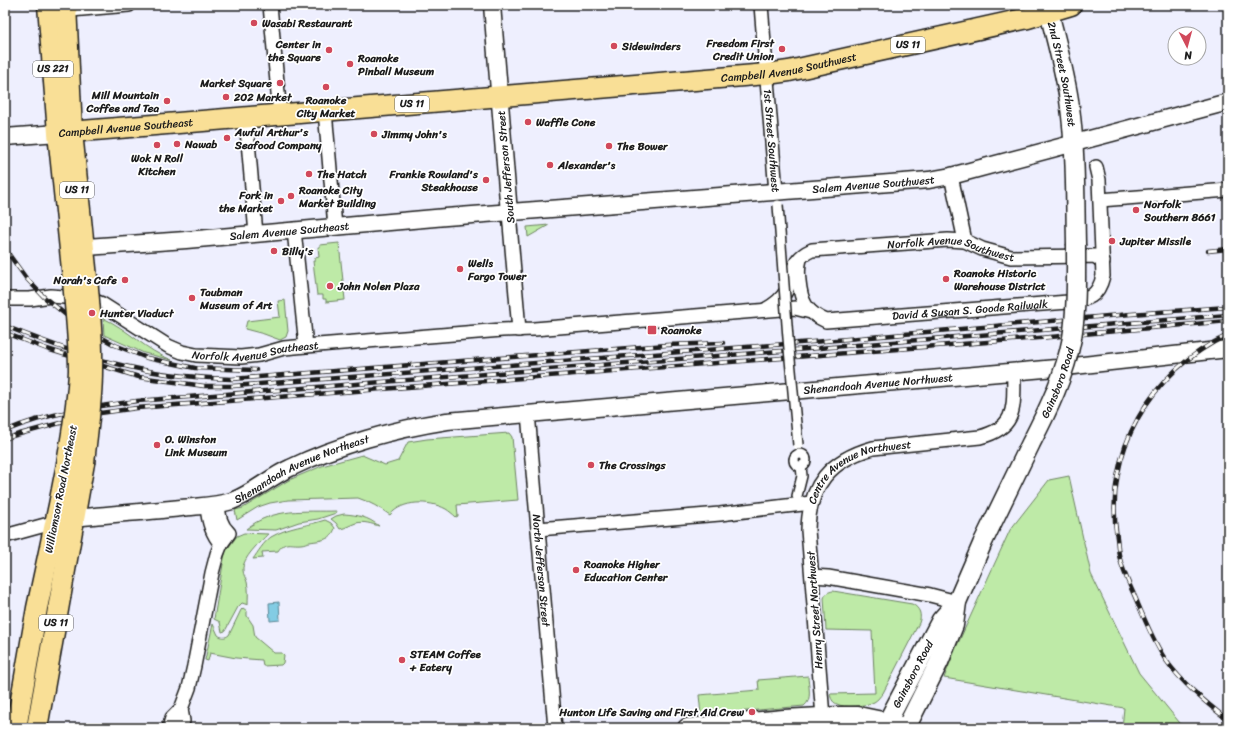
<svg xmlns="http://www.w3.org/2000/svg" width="1233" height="733" font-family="Sriracha,sans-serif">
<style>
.green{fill:#beeaa7;stroke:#6d8362}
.water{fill:#83cce4;stroke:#5a8694}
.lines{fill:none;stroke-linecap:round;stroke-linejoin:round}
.pedestrian-casing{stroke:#1c1c1c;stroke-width:12}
.minor-casing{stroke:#1c1c1c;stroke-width:16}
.tertiary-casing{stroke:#1c1c1c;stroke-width:19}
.secondary-casing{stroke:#1c1c1c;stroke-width:21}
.primary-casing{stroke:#1c1c1c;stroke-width:23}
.pedestrian{stroke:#fff;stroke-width:9}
.minor{stroke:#fff;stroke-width:13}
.tertiary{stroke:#fff;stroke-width:16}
.secondary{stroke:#fff;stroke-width:18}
.primary{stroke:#f9df96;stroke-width:20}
.rail-casing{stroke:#1c1c1c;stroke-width:4.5}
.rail{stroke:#fff;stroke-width:3;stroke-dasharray:9;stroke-linecap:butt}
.pedestrian-bridge-casing{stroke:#1c1c1c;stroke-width:12;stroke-linecap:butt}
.secondary-bridge-casing{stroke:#1c1c1c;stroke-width:21;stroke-linecap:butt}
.primary-bridge-casing{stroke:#1c1c1c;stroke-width:23;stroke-linecap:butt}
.pedestrian-bridge{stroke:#fff;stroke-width:9}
.secondary-bridge{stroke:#fff;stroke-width:18}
.primary-bridge{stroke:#f9df96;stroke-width:20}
.poi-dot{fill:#d1495b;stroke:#fff;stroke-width:1.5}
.labels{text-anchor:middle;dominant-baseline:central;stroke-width:3.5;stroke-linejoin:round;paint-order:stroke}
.shield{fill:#fff;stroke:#606060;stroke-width:1}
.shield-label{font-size:10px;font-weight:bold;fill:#1c1c1c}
.poi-label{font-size:11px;font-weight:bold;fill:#1c1c1c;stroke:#fff;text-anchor:start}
.street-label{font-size:11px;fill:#1c1c1c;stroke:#fff}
</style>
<rect width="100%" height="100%" fill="#eeeffe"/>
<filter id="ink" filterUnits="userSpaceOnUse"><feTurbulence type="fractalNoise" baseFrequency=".025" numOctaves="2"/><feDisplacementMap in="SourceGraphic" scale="8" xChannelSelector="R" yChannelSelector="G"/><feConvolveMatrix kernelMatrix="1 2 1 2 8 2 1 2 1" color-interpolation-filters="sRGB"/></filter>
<g filter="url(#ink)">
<g class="green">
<path d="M549,225L528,237L527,227Z"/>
<path d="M339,243L345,300L326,302V299H323V295H317L313,261H315V258L319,257L318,247H320V245Z"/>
<path d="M285,300L288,331L286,337L280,340L264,334L245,329L247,321L280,317L278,301Z"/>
<path d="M103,318C128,329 146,351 172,360L144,353L104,335Z"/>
<path d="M509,433L512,437L518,500L457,505L458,516L456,517C453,514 449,511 446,509C429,500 402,500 390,515C380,508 370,502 358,498L288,500L270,503L258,507L237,520L235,510L243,508L289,480L322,466L362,455L385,465L398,461L408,442L427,439Z"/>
<path d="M1069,476L1091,574L1139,673L1184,728H1122L1124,708L944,678L955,650L1010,530L1049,480Z"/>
<path d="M337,511L336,513L318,519L299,522L276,530L246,529C274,507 304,512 337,511Z"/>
<path d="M344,514C358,515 368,517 379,526C372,524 364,521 356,523C350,525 346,528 340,529L336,523L331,519L336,516Z"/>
<path d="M325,520L331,523L335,528C331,541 321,540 310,542C307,542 304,544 301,544C290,545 285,540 278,551L262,552L263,558L253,559C258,552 263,543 271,537C288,527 307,526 325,520Z"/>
<path d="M244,533L268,534C260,542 242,558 243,570C243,575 246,578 247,582C249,589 248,598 248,605L242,603L238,607L225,631L222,632L220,622L214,619L224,558L226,551L231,544L237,536Z"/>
<path d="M833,591L912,604C920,608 922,615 919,623L883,693C880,696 878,700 874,702C867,706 843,708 837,704C832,702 831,698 830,694L875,693L872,631L826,630L824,598C826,593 828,592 833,591Z"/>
<path d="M243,608L247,611V616L253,625L255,637L274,653H282L284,655L283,663L281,665L263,666L262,660L236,658L210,653L208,661L205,660L213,624L218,635C222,638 225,638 229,635L241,610Z"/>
<path d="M808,676C808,685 813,700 804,706L701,715L699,695L759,690L758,680Z"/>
</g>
<path class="water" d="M279,602L280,620L270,621L269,603Z"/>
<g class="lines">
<defs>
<g id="pedestrian">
<circle cx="800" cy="460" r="6"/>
<path d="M797,496L802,476L801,466"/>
</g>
<g id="minor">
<path d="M270,5L280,115"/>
<path id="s1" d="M761,5L776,192"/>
<path d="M59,11L129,5"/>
<path d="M325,111L335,227"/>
<path d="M246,118L256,234"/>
<path d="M951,176L965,241"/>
<path d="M1100,200L1228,190"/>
<path d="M509,213L519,330"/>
<path d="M294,230L306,346"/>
<path id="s2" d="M800,259C798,266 798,273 799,281C801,302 806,312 826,321L1068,302C1088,300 1098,297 1103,276L1099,180L1096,167"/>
<path id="s3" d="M5,299H30L51,296L90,299L102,304L168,346L182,352L196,355L241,357L259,355L284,348L306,346L502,330L534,329L782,309L795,308L811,312"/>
<path id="s4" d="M765,310C774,305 782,300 786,291C794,273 791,259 812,250L948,240L965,241L982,249L1011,257L1095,256L1103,262"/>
<path id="s5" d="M528,413L555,728"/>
<path d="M207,506C208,520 211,533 221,544"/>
<path d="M538,529L720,514L811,503"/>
<path d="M5,536L56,522"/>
<path d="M812,576L828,577L930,595L957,602"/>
<path id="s6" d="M823,717L808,530C809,485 830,460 873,448L980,437C1019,427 1013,405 1014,371"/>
<path d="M169,728L172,718L181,709L189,688L194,666L212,573L217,554L221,544L229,533C220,525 219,516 218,504"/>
<path d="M181,728L183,721L181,709"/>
</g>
<g id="tertiary">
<path d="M492,5L509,213"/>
<path d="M5,137L58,133"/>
<path id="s7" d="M72,248L186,240L446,217L929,180L951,176L1228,102"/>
<path id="s8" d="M75,518C110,514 145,512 181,508C198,506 216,506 232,501C253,493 270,477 290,468C337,445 395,429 447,421L1056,368L1228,349"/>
</g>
<g id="secondary">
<path id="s9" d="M1047,5C1055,36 1064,68 1069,100C1076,148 1075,196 1076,244"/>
<path d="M687,728L784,719L840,716H858L887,722L907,728"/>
<path id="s10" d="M884,728L941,620L957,602"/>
<path d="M906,728L939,662L954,625L957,602L983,542"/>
</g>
<g id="primary">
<path d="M48,5L58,133L73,279"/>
<path d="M66,5L72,132L87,278"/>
<path id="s11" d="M58,133L767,74L789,71L1028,18L1071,5"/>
<path d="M16,728L37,608L59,505L67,464"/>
<path d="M37,728L84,463"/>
</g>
</defs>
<use href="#pedestrian" class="pedestrian-casing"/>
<use href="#minor" class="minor-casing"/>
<use href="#tertiary" class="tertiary-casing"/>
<use href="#secondary" class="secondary-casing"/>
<use href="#primary" class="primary-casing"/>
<use href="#pedestrian" class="pedestrian"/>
<use href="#minor" class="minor"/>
<use href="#tertiary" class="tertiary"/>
<use href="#secondary" class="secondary"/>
<use href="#primary" class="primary"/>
<defs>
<g id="rail">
<path d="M5,249L26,278L44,297L77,324L115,345L147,358L195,368L256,370"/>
<path d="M1208,251L1228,249"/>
<path d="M5,326C50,344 96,361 144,370C173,376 203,378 232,379L667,345L723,343"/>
<path d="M5,333L47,349L139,377L204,386H233L825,341L1131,314L1228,307"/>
<path d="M1228,335C1150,371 1103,453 1117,538C1118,545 1118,553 1120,559C1124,575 1132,589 1138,604C1146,623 1154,642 1165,659C1182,683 1205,702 1228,720"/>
<path d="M5,431C47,413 92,407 137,401L807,349L1228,315"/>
<path d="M5,439L16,435L93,414L137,408L1039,338L1228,321"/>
</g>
</defs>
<use href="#rail" class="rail-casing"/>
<use href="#rail" class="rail"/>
<defs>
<path id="pedestrian-bridge" d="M778,205L788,338L798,445"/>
<g id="secondary-bridge">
<path id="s12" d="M983,542C999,509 1015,476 1031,443C1048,410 1065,375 1072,338C1077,307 1076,275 1076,244"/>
</g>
<g id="primary-bridge">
<path d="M84,463C87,432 92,402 92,371C93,340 90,309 87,278"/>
<path d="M67,464C72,433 78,402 79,370C79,340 75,309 73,279"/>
</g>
</defs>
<use href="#pedestrian-bridge" class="pedestrian-bridge-casing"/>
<use href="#secondary-bridge" class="secondary-bridge-casing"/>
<use href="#primary-bridge" class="primary-bridge-casing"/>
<use href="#pedestrian-bridge" class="pedestrian-bridge"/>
<use href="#secondary-bridge" class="secondary-bridge"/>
<use href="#primary-bridge" class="primary-bridge"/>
</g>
</g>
<g class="poi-dot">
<circle cx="254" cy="23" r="4"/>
<circle cx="614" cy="46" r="4"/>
<circle cx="782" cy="49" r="4"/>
<circle cx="329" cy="50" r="4"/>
<circle cx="350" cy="64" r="4"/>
<circle cx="280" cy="83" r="4"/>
<circle cx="326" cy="87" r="4"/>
<circle cx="226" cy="97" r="4"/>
<circle cx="167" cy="101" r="4"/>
<circle cx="528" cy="122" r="4"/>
<circle cx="374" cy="134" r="4"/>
<circle cx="227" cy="138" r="4"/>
<circle cx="177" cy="144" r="4"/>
<circle cx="157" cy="145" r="4"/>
<circle cx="609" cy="146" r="4"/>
<circle cx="550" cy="165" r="4"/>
<circle cx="309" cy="174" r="4"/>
<circle cx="486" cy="180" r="4"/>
<circle cx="291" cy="196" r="4"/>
<circle cx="281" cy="201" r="4"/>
<circle cx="1136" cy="210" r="4"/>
<circle cx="1112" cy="241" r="4"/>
<circle cx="274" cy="251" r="4"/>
<circle cx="460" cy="269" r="4"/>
<circle cx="946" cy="279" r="4"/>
<circle cx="125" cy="280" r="4"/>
<circle cx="330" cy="286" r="4"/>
<circle cx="192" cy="298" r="4"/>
<circle cx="92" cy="313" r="4"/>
<rect x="647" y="325" width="10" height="10" rx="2"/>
<circle cx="157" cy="445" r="4"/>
<circle cx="591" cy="465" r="4"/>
<circle cx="576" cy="570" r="4"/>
<circle cx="402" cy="660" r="4"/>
<circle cx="752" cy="712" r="4"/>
</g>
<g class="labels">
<g class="shield">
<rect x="891" y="37" width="34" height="16" rx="3"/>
<rect x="33" y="61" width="40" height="16" rx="3"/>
<rect x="395" y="96" width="34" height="16" rx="3"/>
<rect x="60" y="182" width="34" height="16" rx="3"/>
<rect x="39" y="615" width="34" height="16" rx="3"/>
</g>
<g class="shield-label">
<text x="908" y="45">US 11</text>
<text x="53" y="69">US 221</text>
<text x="412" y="104">US 11</text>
<text x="77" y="190">US 11</text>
<text x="56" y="623">US 11</text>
</g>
<g class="poi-label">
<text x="262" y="23">Wasabi Restaurant</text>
<text x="774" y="43" text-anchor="end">Freedom First<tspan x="774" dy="13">Credit Union</tspan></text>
<text x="321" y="44" text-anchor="end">Center in<tspan x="321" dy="13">the Square</tspan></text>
<text x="622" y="46">Sidewinders</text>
<text x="358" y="58">Roanoke<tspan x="358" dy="13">Pinball Museum</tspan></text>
<text x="272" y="83" text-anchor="end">Market Square</text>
<text x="159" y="95" text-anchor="end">Mill Mountain<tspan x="159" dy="13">Coffee and Tea</tspan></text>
<text x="234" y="97">202 Market</text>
<text x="326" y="100" text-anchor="middle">Roanoke<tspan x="326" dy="13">City Market</tspan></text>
<text x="536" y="122">Waffle Cone</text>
<text x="235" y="132">Awful Arthur's<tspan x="235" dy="13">Seafood Company</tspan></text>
<text x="382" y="134">Jimmy John's</text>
<text x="185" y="144">Nawab</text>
<text x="617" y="146">The Bower</text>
<text x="157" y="158" text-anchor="middle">Wok N Roll<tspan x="157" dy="13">Kitchen</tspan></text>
<text x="558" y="165">Alexander's</text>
<text x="317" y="174">The Hatch</text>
<text x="478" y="174" text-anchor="end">Frankie Rowland's<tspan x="478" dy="13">Steakhouse</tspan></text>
<text x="299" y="190">Roanoke City<tspan x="299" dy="13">Market Building</tspan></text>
<text x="273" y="195" text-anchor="end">Fork in<tspan x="273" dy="13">the Market</tspan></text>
<text x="1144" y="204">Norfolk<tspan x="1144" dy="13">Southern 8661</tspan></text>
<text x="1120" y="241">Jupiter Missile</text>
<text x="282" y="251">Billy's</text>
<text x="468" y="263">Wells<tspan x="468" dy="13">Fargo Tower</tspan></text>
<text x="954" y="273">Roanoke Historic<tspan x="954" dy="13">Warehouse District</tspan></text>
<text x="117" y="280" text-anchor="end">Norah's Cafe</text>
<text x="338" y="286">John Nolen Plaza</text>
<text x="200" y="292">Taubman<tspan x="200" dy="13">Museum of Art</tspan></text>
<text x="100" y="313">Hunter Viaduct</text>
<text x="661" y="330">Roanoke</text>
<text x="165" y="439">O. Winston<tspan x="165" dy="13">Link Museum</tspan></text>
<text x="599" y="465">The Crossings</text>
<text x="584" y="564">Roanoke Higher<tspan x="584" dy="13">Education Center</tspan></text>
<text x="410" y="654">STEAM Coffee<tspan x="410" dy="13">+ Eatery</tspan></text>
<text x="744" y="712" text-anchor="end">Hunton Life Saving and First Aid Crew</text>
</g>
<g class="street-label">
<text stroke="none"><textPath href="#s11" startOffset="734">Campbell Avenue Southwest</textPath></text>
<text stroke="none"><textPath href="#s9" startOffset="71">2nd Street Southwest</textPath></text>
<text stroke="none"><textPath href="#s11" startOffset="68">Campbell Avenue Southeast</textPath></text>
<text stroke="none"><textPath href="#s1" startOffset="136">1st Street Southwest</textPath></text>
<text transform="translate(506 167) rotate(-95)">South Jefferson Street</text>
<text stroke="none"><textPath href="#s7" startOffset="804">Salem Avenue Southwest</textPath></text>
<text stroke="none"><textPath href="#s7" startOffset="218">Salem Avenue Southeast</textPath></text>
<text stroke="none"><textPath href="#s4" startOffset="220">Norfolk Avenue Southwest</textPath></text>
<text stroke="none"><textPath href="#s2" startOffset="218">David &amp; Susan S. Goode Railwalk</textPath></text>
<text stroke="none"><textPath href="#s3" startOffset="266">Norfolk Avenue Southeast</textPath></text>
<text stroke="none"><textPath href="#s12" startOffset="176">Gainsboro Road</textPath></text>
<text stroke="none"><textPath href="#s8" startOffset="822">Shenandoah Avenue Northwest</textPath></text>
<text stroke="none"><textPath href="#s8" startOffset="235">Shenandoah Avenue Northeast</textPath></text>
<text stroke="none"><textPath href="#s6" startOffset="277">Centre Avenue Northwest</textPath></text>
<text transform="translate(61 489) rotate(-79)">Williamson Road Northeast</text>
<text stroke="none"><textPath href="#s5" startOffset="158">North Jefferson Street</textPath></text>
<text transform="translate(815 610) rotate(-94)">Henry Street Northwest</text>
<text stroke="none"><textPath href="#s10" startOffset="61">Gainsboro Road</textPath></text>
</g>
</g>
<rect width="1233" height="733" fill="none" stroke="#fff" stroke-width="20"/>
<rect x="10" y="10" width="1213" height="713" fill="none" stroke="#1c1c1c" stroke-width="1.5" filter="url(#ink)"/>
<g transform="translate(1187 46) rotate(174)"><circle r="19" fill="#ffffff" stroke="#a4a4a4"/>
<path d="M0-3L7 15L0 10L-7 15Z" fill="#d1495b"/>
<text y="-6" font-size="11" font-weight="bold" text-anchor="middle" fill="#1c1c1c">N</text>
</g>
</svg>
